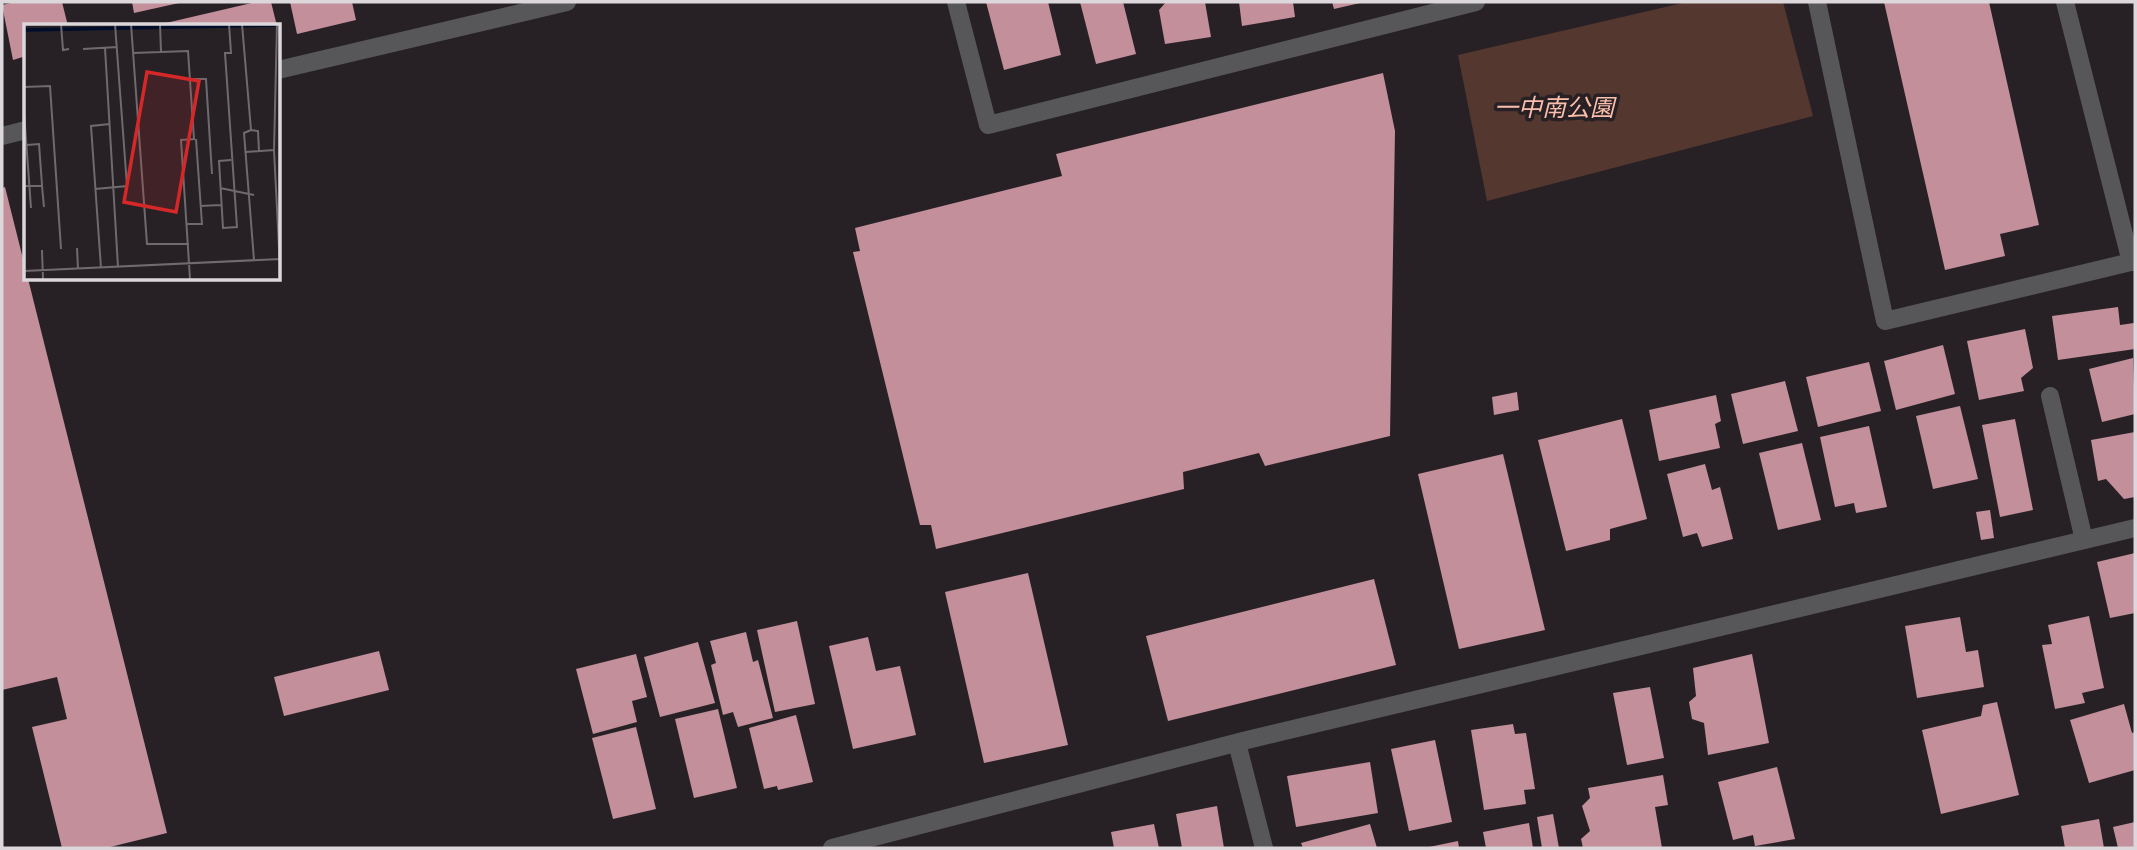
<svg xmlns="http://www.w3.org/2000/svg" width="2137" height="850" font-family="'Crimson Pro','Noto Sans JP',serif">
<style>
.green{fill:#54382f}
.building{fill:#c28f9b}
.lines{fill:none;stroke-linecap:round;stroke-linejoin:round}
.service{stroke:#57575a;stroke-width:18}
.minor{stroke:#57575a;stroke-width:18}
.labels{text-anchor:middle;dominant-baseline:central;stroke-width:7;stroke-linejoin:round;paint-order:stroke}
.park-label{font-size:24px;font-style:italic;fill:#fbbeab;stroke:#272126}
.inset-river{fill:none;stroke:#000d2a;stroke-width:3.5}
.inset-road{fill:none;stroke:#6f6a6e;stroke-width:2}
.view{fill:#d62828;fill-opacity:0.15;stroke:#d62828;stroke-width:3.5}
.inset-edge{fill:none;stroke:#dbd7db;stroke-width:3.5}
</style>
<rect width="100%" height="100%" fill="#272126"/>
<path class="green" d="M1687,2H1783L1813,116L1487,201L1458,55Z"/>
<g class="building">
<path d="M15,2H62L68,26H26V56L13,60L2,5Z"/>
<path d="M132,2H178L179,3L134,13Z"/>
<path d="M256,2H271L277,26H153Z"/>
<path d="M290,2H352L356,20L297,34Z"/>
<path d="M986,2H1048L1061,55L1004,70Z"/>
<path d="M1080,2H1123L1136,54L1096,64Z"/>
<path d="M1166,2H1205L1211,37L1165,44L1159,10Z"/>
<path d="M1239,2H1293L1295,17L1242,26Z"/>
<path d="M1332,2H1360V3L1334,9Z"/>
<path d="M1884,2H1989L2039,225L2000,234L2005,256L1945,270Z"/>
<path d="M1383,73L1395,131L1390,436L1265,466L1259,453L1183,472L1184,489L936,549L931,525H920L853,252L860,251L855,228L1062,176L1056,154Z"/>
<path d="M5,187L167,833L106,848H62L32,727L67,719L57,677L2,690V188Z"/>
<path d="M2118,307L2120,325L2134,323L2135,349L2058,360L2052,316Z"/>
<path d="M2025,329L2033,368L2021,378L2024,391L1979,400L1967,341Z"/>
<path d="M1943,345L1955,394L1896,410L1884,361Z"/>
<path d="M2133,358L2135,414L2102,422L2089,369Z"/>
<path d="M1869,362L1881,411L1818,427L1806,377Z"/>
<path d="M1785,381L1798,431L1743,444L1731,394Z"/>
<path d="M1517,392L1519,410L1494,415L1492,397Z"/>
<path d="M1716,395L1721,421L1715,424L1720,448L1659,461L1649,410Z"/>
<path d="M1960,406L1978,479L1933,489L1916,416Z"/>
<path d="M1622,419L1647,519L1610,529V540L1566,551L1538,440Z"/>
<path d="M2015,419L2033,510L2000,517L1982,425Z"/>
<path d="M1869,426L1887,507L1856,513L1854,503L1835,507L1820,437Z"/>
<path d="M2135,432V497L2124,499L2106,479L2098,481L2091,440Z"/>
<path d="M1802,443L1821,520L1778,530L1759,453Z"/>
<path d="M1503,454L1545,630L1459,649L1418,474Z"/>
<path d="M1705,464L1712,490L1720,487L1733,539L1702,547L1697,533L1683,537L1667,474Z"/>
<path d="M1990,510L1994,538L1981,540L1976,512Z"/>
<path d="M2135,553V613L2110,618L2097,562Z"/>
<path d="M1028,573L1068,745L984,763L945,592Z"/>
<path d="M1374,579L1396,665L1168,721L1146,636Z"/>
<path d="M2089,616L2104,688L2082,693L2085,703L2055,709L2042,645L2052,644L2048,625Z"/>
<path d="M1960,617L1966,652L1978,650L1984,687L1917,698L1905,626Z"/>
<path d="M797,621L815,704L775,712L757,630Z"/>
<path d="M746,632L753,662L758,660L773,718L738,727L733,712L723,715L711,665L716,663L710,641Z"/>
<path d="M868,637L876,671L900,666L916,735L853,749L829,646Z"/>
<path d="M698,642L715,703L660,717L644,657Z"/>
<path d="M379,651L389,690L284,716L274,677Z"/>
<path d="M636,654L647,697L632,701L637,722L593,734L576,669Z"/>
<path d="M1752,654L1769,743L1708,755L1704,723L1692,719L1689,702L1696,696L1693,668Z"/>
<path d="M1650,687L1664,758L1627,765L1613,693Z"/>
<path d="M1997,702L2019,795L1941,814L1922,730L1981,716L1983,705Z"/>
<path d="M2124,704L2132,733L2135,732V770L2089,783L2070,720Z"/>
<path d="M718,709L737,788L694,798L675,719Z"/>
<path d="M796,715L813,782L778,790L777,786L764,789L749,728Z"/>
<path d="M1513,724L1515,734L1526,733L1535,789L1524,790L1526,804L1484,810L1471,730Z"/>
<path d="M636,727L656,809L613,819L592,738Z"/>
<path d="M1435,740L1452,822L1409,831L1391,749Z"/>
<path d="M1370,762L1378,813L1296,827L1287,776Z"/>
<path d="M1777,767L1795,839L1755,846L1753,835L1733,840L1718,782Z"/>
<path d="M1663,775L1668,805L1655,807L1662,848H1583L1581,839L1590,831L1582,806L1590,798L1588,788Z"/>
<path d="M1217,806L1224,848H1182L1176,814Z"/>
<path d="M1553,814L1559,848H1542L1537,817Z"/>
<path d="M2099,819L2104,848H2065L2061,826Z"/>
<path d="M2135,822V848H2118L2113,827Z"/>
<path d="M1529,823L1533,848H1486L1483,832Z"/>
<path d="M1154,824L1159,848H1114L1111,832Z"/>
<path d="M1370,824L1377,848H1303L1301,843Z"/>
<path d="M1458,841L1459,848H1429V847Z"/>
</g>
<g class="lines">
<g class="service">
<path d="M1817,2L1885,321L2135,261"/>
<path d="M2065,2L2131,262"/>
<path d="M2050,396L2084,540"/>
</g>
<g class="minor">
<path d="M956,2L988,125L1476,2"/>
<path d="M278,70L567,2"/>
<path d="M2,136L26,130"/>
<path d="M1237,743L1264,848"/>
<path d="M832,848L1243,741L2135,528"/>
</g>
</g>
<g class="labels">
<g class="park-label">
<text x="1554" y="107">一中南公園</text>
</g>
</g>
<g transform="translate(24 24)">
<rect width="256" height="256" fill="#272126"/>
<path class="inset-river" d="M0,6L256,1"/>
<path class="inset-road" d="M37,0L39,26L45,25M107,0L123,220H165M136,0L137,28M205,0L207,29H201L213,203L199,204L195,137L207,136M218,0L227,106L220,109L230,236M253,0L250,126L256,243M81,24L94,243M59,25L93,23M109,29L164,27L170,115L157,116L166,255M167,55H182L188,150M0,63L26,62L37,225M0,88L7,184M227,106L234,107L235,127M3,121L15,120L18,161M222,128L250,126M0,162H18L20,183M196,164L230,171M71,165L103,162L91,0M176,182L197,181M163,200H178L172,115M53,224L54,245M18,226L19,255M77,244L67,102L86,100M0,247L256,235"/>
<path class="view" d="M123,48L175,57L152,188L100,178Z"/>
<rect width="256" height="256" class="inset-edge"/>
</g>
<rect width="2137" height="850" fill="none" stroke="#dbd7db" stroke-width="7"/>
</svg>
